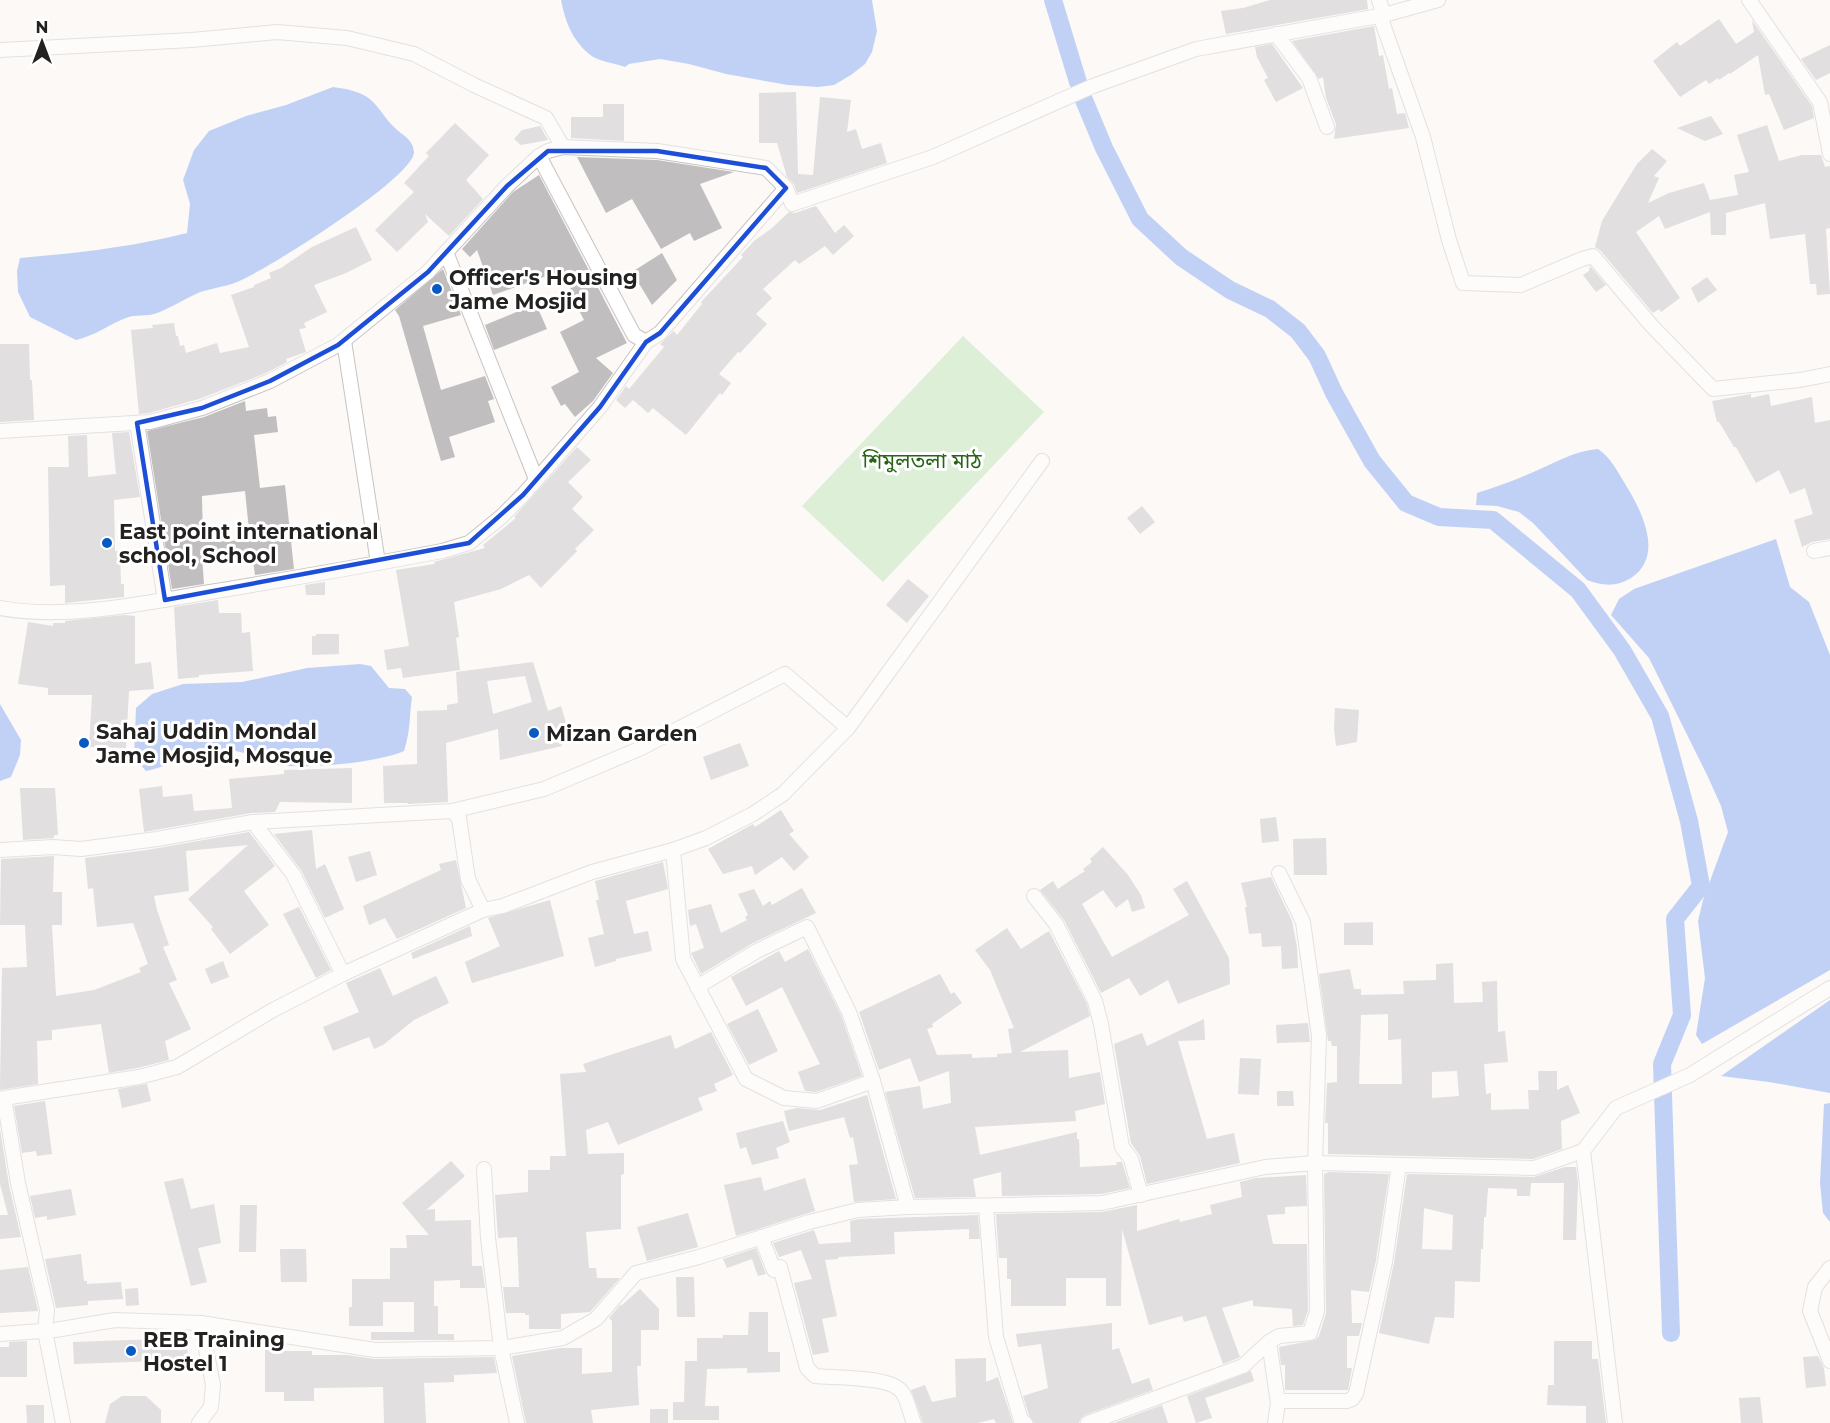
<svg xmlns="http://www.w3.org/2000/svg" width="1830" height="1423" font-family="Montserrat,'Noto Sans Bengali',sans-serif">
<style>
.green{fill:#b9e4af}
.water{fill:#7ba1f3}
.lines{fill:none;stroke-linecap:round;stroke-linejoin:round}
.canal{stroke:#7ba1f3;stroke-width:18}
.building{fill:#c1bec0;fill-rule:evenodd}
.street-casing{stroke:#c7c4c2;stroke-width:16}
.street{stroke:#fff;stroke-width:14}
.marked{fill:none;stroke:#1d4ed8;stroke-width:4.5;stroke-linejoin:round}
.poi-dot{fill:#0959c3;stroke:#fff;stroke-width:2}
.labels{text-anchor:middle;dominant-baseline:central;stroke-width:6;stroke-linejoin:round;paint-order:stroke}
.poi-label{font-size:21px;font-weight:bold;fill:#232221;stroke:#fff;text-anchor:start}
.park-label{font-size:21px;fill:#286416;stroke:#fff}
</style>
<rect width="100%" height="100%" fill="#fcf9f7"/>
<path class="green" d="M963,336L1044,412L883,582L802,506Z"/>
<g class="water">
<path d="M561,0H872L877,31L872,52L865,64L851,75L834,85L818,87L788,85L726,74L689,64L660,59L629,64L625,67C614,63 597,61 589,54C572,40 565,21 561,0Z"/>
<path d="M333,87C346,89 361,91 371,100C380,108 386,120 395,128C402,135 413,139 414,152C415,177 265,271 237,282C225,287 211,288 198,293C184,299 171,308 157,313C147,317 135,314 126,318C108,325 94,336 76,340L30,317L18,292L17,271L20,258C77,253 132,247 187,233L190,204L183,180L194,150L209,131L246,116L286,105Z"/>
<path d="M1598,449C1610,457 1616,469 1624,482C1640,508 1666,555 1631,578C1617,587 1603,586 1587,580L1533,523L1519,512L1497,506L1476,505L1477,493C1495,487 1513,481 1531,473C1553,464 1573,451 1598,449Z"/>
<path d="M1776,539L1790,587L1809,602L1830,655V970L1702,1044L1696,1035L1705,978L1698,921L1703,900L1728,832L1721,806L1708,777L1649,658L1611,615L1619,599L1634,589Z"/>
<path d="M360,664L371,666L389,688L405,689L412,697C409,717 411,729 404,751C377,763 308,769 278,765C270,765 264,759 257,757C248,754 235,750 225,750C198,750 173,765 146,771L134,758L136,708L152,694L183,684L242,682L307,668Z"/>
<path d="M0,704L21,740L20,755L11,777L0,781Z"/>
<path d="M1830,1000V1093L1769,1082L1721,1076Z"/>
<path d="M1830,1103V1222L1823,1213L1820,1183L1824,1104Z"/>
</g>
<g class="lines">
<g class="canal">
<path d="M1053,0L1078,82"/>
<path d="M1084,100L1104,148L1140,219L1181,257L1230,290L1270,309L1298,331L1317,356L1334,393L1372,461L1406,503L1439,517L1493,520L1578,590L1622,650L1660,716L1689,821L1701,886L1675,919L1682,1015L1662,1064L1671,1333"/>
</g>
</g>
<g class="building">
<path d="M1270,0H1367L1368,9L1226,34L1221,11L1243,8Z"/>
<path d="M1719,19L1736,44L1754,32L1752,20L1812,106L1814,118L1784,130L1769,94L1765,95L1758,55L1730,74L1729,73L1719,80L1718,78L1709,84L1706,80L1680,97L1653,61L1677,42L1680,46Z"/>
<path d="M1374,26L1379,56L1383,55L1389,89L1392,88L1397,114L1405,113L1409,128L1334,139L1336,124L1326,98L1323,77L1319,79L1292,41Z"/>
<path d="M1272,44L1303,88L1276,102L1264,80L1268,78L1257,57L1255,47Z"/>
<path d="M1830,45V73L1816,80L1801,59Z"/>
<path d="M796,92L798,174L813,175L820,97L851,100L847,132L856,129L862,149L881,143L887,163L797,193L794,184L787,177L777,143H759V93Z"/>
<path d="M603,104H624V141L571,138V117H603Z"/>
<path d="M1711,116L1723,134L1705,141L1677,128Z"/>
<path d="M455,123L489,155L466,180L483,199L449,236L425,214L428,222L397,252L375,230L414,192L404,183L429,156L426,153Z"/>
<path d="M1767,125L1779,161L1802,155H1821L1825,167L1830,166V228L1826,229L1830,294L1817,295L1816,284H1810L1805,234L1770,239L1765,203L1726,213V235H1711L1710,212L1665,229L1659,216L1636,232L1680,298L1661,312L1659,309L1653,313L1600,250L1595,247L1602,221L1619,193L1637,164L1652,149L1667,161L1654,176L1659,178L1648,203L1669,193L1704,183L1710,200L1738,195L1734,175L1749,172L1737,135Z"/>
<path d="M540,126L548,140L521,145L514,139L522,130Z"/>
<path d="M577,157L657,160L734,172L700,184L722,228L694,241L690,233L661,249L632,199L606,213Z"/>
<path d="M539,175L627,343L596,358L613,373L593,401L575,417L565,404L561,406L551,387L579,372L560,332L584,320L569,291L571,290L563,270L493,295L477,250L470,257L462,249L513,192Z"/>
<path d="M816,206L835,233L844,225L854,236L833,255L825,246L799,264L795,260L763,289L772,298L756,314L767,324L740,353L738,352L719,374L731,383L722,395L720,393L686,435L653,408L648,413L633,400L625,408L616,400L626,386L629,389L664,347L660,344L674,331L677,335L702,304L701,302L743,257L741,255L754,241L772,228L789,212L795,213Z"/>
<path d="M356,227L372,260L346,273L314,285L327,312L304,323L306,328L299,329L306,352L286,359L287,362L266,373L199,399L149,413L139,414L131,330L153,328L152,325L174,323L176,336H178L180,346L184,345L186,353L217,343L220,353L249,347L231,295L254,287V285L271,278L269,273L281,268L312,247Z"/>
<path d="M662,253L677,280L652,305L632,272Z"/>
<path d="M1590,266L1606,285L1596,292L1583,275L1589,271Z"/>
<path d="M443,269L461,315L423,326L441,390L485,376L494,399L488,401L495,422L449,437L455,457L441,461L399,316L395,310Z"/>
<path d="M1707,277L1717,290L1698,303L1691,288Z"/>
<path d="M536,304L547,329L494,350L485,325Z"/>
<path d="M0,344H29L30,380H32L34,420L0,422Z"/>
<path d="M1751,394V398L1769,394L1771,406L1812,397L1815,423L1830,420V539L1812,542L1802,547L1794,520L1813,514L1805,488L1790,494L1779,470L1756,483L1736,447H1734L1719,422H1717L1712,401Z"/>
<path d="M245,401L246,411L267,408L268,417L276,416L278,432L254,435L260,488L285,485L294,569L255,575L252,554L202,557L204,584L172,589L147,431L204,417ZM245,491L250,540L203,542L202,496Z"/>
<path d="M129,432L140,497L114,500L115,551H120L121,584H124V597L65,603V585L50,586L48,467H69L68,436L87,435L88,477L116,474L112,433Z"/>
<path d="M577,447L591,460L568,482L583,497L572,509L594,530L575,549L577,551L541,588L529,575L501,589L454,602L459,637L456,638L460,670L403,678L401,668L387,670L384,650L409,646L396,570L435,564L434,562L485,548L483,545L516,518L514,517Z"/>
<path d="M1142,506L1155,522L1140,534L1127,518Z"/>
<path d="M908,579L929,596L907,623L886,605Z"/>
<path d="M325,582V595H306L305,585Z"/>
<path d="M218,600L219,613H241L242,633L250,632L253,671L199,675V677L178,679L174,607Z"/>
<path d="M125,615L135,616V664L151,662L154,689L129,691L126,748L89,747L92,695H48V688L18,684L28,622L53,626V623H65V621Z"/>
<path d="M316,634H339V654L312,655V636H316Z"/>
<path d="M533,662L548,711L561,706L571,740L561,743L562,746L500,760L498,729L446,743L448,802L408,804V803H384L383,766L417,764V711L447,710V705L458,703L456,672ZM525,676L532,702L493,714L487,681Z"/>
<path d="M1335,708L1359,710L1357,742L1336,746L1334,729Z"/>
<path d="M740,743L749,766L711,780L703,757Z"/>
<path d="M352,768V803L280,802L275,812L251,813L144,832L139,789L162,786L163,797L192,794L194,811L232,808L229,779L284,774V770Z"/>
<path d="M20,788H55L58,835H54V838L23,840Z"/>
<path d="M781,810L794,831L789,834L809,857L794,871L782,857L755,875L752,866L723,874L708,849L753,824L755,827Z"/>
<path d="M1276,817L1279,841L1262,843L1260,819Z"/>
<path d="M312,830L316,869L325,864L344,909L325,918L301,870L274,834Z"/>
<path d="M249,832L275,866L244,891L269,925L230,954L211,929L213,927L188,899L248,845L186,851L189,891L154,896L157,910L169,945L163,947L177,980L169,983L191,1029L165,1041L169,1060L137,1068L109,1073L101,1024L52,1030V1040L37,1041L38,1084L0,1090L2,968L27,967L25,925H0L1,859L54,856L53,892H62V925H52L56,996L94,990L141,972L139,968L148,964L133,923L97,927L93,888L88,889L85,858L147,850Z"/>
<path d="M1326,838L1327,875H1294L1293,839Z"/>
<path d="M1103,847L1128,875L1141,895L1145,908L1132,912L1128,899L1116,908L1103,890L1082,904L1112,957L1189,915L1173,889L1187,881L1229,958L1230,984L1178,1004L1168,980L1140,996L1129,978L1101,993L1064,920L1040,890L1053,881L1058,889L1071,880L1085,871L1083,869L1092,862L1090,859Z"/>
<path d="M370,851L377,875L356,882L348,857Z"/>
<path d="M456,860L466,908L397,939L385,918L369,925L363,906L441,870L439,864Z"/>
<path d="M663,862L668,889L626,901L634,934L648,931L652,951L616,959V961L595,967L588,938L604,934L596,900H599L595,881Z"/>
<path d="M1271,877L1292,921L1297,947L1298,968L1282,969L1281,946L1262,947L1261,933L1249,934L1245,907H1247L1241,883Z"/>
<path d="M802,888L816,913L753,943L701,974L691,953L704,948L696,924L690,926L688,910L711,904L721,933L747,920L745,917L748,915L738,894L754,889L763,906L770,901L772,905Z"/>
<path d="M550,900L564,956L472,983L465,962L500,946L488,918Z"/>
<path d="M299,907L331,970L316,978L283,914Z"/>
<path d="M1373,922V945H1344V923Z"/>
<path d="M470,926L472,936L413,959L411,953Z"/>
<path d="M1007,928L1021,949L1049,931L1087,1004L1090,1016L1020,1052L1068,1050L1069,1078L1100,1072L1105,1104L1075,1111L1076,1121L975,1127L980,1155L1077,1132V1139H1079L1080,1167L1117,1165L1116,1162H1122L1130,1188L1101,1194L1002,1196L1001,1172L973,1179L976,1197L915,1198L885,1092L920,1086L923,1109L951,1103L949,1071L919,1082L910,1058L879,1070L859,1012L940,974L951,994L954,992L962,1003L932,1024L933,1027L927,1029L937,1055L972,1054V1058L997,1057V1054L1012,1053L1008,1029L1014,1028L990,970L975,950Z"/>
<path d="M808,949L841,1015L862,1076L816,1092L805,1091L798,1072L820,1064L782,987L746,1006L731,977L779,951L785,962Z"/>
<path d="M223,961L229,977L211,984L205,969Z"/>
<path d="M1453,963L1454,1003L1483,1002L1482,982L1497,981L1498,1032L1505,1031L1508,1062L1484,1064L1486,1094L1491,1093V1110L1529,1109L1528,1090H1539L1538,1071H1557V1090L1568,1085L1580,1113L1561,1121L1562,1149L1533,1159L1328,1154V1123H1325L1327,1083L1337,1082V1046H1332L1331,1041H1328L1319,974L1350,969L1354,989H1361V995L1404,994L1403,981L1436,980V964ZM1388,1014V1040L1401,1039L1402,1084H1359L1361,1015ZM1457,1071L1459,1096L1432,1098V1072Z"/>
<path d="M380,968L393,996L436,976L449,1003L414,1020L383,1045L374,1049L369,1037L333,1051L323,1027L359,1012L346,983Z"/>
<path d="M758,1009L778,1051L749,1065L727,1024Z"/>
<path d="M1204,1019L1205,1040L1178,1041L1207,1139L1234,1133L1240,1163L1147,1184L1140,1156L1131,1143L1114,1044L1142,1033L1147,1046Z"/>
<path d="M1308,1023L1310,1042L1277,1043L1276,1025Z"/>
<path d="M711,1032L733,1075L714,1084L717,1091L698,1098L703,1110L618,1145L608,1122L586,1130L588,1154L624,1153V1174L621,1175V1229L586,1232L589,1268H596L597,1278H620L590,1312L561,1314V1329H529V1315H525V1313H506L503,1287H519L517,1237L498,1238L495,1195L528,1192V1170H550V1156H566L560,1074L586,1072L583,1064L671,1035L675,1049Z"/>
<path d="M1240,1058L1261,1059L1259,1095L1238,1094Z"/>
<path d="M147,1084L151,1101L122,1108L118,1089Z"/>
<path d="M1277,1091H1293L1294,1106H1277Z"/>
<path d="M867,1095L896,1199L854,1202L849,1165L858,1164L853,1137L850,1138L844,1117L789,1131L784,1111L797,1108L820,1110Z"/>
<path d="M45,1101L52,1154L37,1156L36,1151L22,1153L14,1106Z"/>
<path d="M783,1121L790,1142L776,1148L779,1158L752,1165L746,1147L740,1149L736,1133Z"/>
<path d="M0,1129L9,1185L21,1237L0,1239V1215H8L0,1184Z"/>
<path d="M451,1161L465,1176L426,1210L435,1209V1221L471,1220L472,1266H482L485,1288H460V1280L434,1281V1306H438V1334H454V1340H371V1332H414V1302H383V1326H349V1307H352V1279H390V1248H407L406,1235H429L402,1203Z"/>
<path d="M1565,1167H1576L1578,1184L1576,1240H1563L1564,1183H1531L1530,1196H1517V1189L1488,1188L1486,1217H1484L1483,1249H1481L1480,1282L1455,1281L1454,1318L1435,1317L1429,1344L1379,1333L1394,1263L1407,1174L1534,1177ZM1424,1208L1453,1215L1452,1250L1422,1249Z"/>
<path d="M1329,1172L1389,1174L1376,1260L1369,1292L1351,1290L1352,1323H1362L1359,1336H1347V1368H1352L1348,1390H1285V1365H1281L1279,1347L1315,1340L1319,1336L1326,1313L1324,1174Z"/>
<path d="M1306,1175L1307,1206L1285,1207V1214L1267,1215L1273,1244H1307L1308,1310L1303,1325L1293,1326L1292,1309L1253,1306V1300L1222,1308L1240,1357L1238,1358L1223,1364L1206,1316L1184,1322L1182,1316L1149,1325L1122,1229L1121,1306H1106V1278H1066V1306H1011V1279H1007V1258H999L996,1214L1102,1212L1137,1205V1231L1179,1219L1180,1222L1212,1214L1210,1205L1242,1197L1240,1182L1256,1178Z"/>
<path d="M761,1177L764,1191L805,1178L815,1211L736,1236L724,1185Z"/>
<path d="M183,1178L191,1209L214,1204L221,1243L198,1248L207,1282L191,1286L164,1182Z"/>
<path d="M71,1189L76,1215L47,1220V1216L35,1218L30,1196Z"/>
<path d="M240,1205H257L256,1252H239Z"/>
<path d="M688,1213L698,1247L647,1261L637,1227Z"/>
<path d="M978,1215L980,1239H969V1229L894,1232L895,1254L838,1257V1259L825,1260L837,1316L822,1319L829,1352L813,1355L794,1283L812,1279L801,1250L779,1257L773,1243L814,1230L819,1244L851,1242L850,1221L859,1219Z"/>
<path d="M756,1248L766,1274L758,1276L752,1259L727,1268L723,1259Z"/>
<path d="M280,1249H306L307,1282H281Z"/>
<path d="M81,1254L84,1281H87V1284L121,1282L123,1299L88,1301V1305L56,1308L45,1259Z"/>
<path d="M28,1267L38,1311L0,1313V1270Z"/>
<path d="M676,1277H694L695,1317H677Z"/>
<path d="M138,1288L139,1305L126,1306L125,1289Z"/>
<path d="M640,1289L659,1309V1330H641V1366H637L639,1405L591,1410L593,1423H526L512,1356L561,1348H582V1374L612,1372V1321L609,1318L621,1304V1306Z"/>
<path d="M749,1312H768V1352H780V1372L747,1373V1368L707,1369L705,1406H719V1420H673V1402H684L685,1361H697V1338H723V1335H748Z"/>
<path d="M1112,1323V1350L1119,1348L1132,1384L1149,1378L1153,1390L1085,1415L1081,1418L1079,1423H1034L1029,1415L1023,1396L1048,1388L1041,1344L1018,1347L1016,1334Z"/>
<path d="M187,1338L188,1360L74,1364L73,1342Z"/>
<path d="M27,1341V1377H0V1347H9V1342Z"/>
<path d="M1554,1341H1592V1359H1598L1606,1423H1586V1406L1547,1405L1548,1385H1554Z"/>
<path d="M265,1347H283V1351H312V1355H347L375,1359L494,1357L497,1373L454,1375V1382L424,1383L426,1423H384L383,1387L314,1388V1401H284V1392H265Z"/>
<path d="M1818,1356L1824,1368L1826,1386L1806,1388L1803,1357Z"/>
<path d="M986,1358V1382L998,1377L1013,1423H996L994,1419L978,1423H923L911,1390L925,1385L932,1402L956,1397L955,1359Z"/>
<path d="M1251,1371L1254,1381L1205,1398L1212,1418L1196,1423L1187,1396Z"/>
<path d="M122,1396H146L161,1410V1423H105L110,1404Z"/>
<path d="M1760,1397L1763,1423H1741L1739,1398Z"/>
<path d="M26,1405H44V1423H27Z"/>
<path d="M1162,1405L1168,1423H1114Z"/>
<rect x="650" y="1409" width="18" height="14"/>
</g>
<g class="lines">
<defs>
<g id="street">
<path d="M1379,0L1384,15"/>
<path d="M1749,0L1820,102L1830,154"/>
<path d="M1380,16L1423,137L1449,240L1463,283L1521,285L1582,259L1593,256L1651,325L1713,389L1800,380L1830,374"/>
<path d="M1276,34L1309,78L1327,127"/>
<path d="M0,50L192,40L277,32L347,38L414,54L474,85L546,118L563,147"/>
<path d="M539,156L634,335L646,342"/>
<path d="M446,252L536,479"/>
<path d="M344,341L378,563"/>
<path d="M137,423L165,600"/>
<path d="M0,431L150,422L202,408L270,381L338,345L428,272L507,186L539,156L548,151L563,147L657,151L766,168L786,188L792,204L933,157L1093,86L1196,49L1384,15L1438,0"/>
<path d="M1814,551L1830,548"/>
<path d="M0,608C63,620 141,604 204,593C284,580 363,566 442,551L469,543L501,517L523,495L600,407L646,342L660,333L786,188"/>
<path d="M452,811L459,818L468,879L483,910"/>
<path d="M253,822L293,874L343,974"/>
<path d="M0,850L53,847L81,849L157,839L253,822L452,811L544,789L639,749L785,674L848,728"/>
<path d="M673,850L683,959L746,1079L784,1098L817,1101L873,1081L908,1207"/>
<path d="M1034,896L1056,924L1095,1001L1101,1024L1122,1147L1131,1159L1141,1195"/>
<path d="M697,987L757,951L807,927L849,1012L873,1081"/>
<path d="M1583,1151L1615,1423"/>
<path d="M484,1169L488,1238L501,1348L517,1423"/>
<path d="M986,1206L996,1337L1021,1420L1025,1423"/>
<path d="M761,1237L774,1270L780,1267L807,1368L815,1376C835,1378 891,1376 902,1392C908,1400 910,1414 914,1423"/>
<path d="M1830,1268L1815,1287L1810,1311L1830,1361"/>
<path d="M0,1334L55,1330L115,1320L201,1323L375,1350L501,1348L563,1338L596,1319L636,1273L699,1257L809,1222L858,1210L908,1207L1102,1203L1265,1167L1315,1163L1534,1168L1583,1151L1616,1108L1690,1075L1830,988"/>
<path d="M1278,1401H1347L1352,1399L1356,1394L1385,1262L1399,1165"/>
<path d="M63,1423L45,1331L47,1310L18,1183L4,1098L139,1077L177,1067L273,1010L343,974L483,910L503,906L592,872L673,850L706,838L753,814L783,794L848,728L1042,461"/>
<path d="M199,1423L211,1407L213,1385L201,1323"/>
<path d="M1088,1423L1243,1366L1269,1342"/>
<path d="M1275,1423L1278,1403L1269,1342L1279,1336L1310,1333L1317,1311L1315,1163L1319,1036L1303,922L1279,873"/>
</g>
</defs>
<use href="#street" class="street-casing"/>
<use href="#street" class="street"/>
</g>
<path d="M0 0H1830V1423H0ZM548,151H657L766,168L786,188L660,333L646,342L600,407L523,495L469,543L165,600L137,423L202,408L270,381L338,345L428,272L507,186Z" fill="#fcf9f7" fill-opacity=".55" fill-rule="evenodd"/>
<path class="marked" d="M548,151H657L766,168L786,188L660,333L646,342L600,407L523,495L469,543L165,600L137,423L202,408L270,381L338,345L428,272L507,186Z"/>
<g class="poi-dot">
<circle cx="437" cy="289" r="6"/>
<circle cx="107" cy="543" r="6"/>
<circle cx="534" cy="733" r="6"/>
<circle cx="84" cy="743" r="6"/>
<circle cx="131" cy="1351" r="6"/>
</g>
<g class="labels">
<g class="poi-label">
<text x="449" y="277">Officer's Housing<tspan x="449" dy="24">Jame Mosjid</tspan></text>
<text x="119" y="531">East point international<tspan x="119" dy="24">school, School</tspan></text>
<text x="96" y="731">Sahaj Uddin Mondal<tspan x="96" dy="24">Jame Mosjid, Mosque</tspan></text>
<text x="546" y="733">Mizan Garden</text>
<text x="143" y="1339">REB Training<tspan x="143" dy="24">Hostel 1</tspan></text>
</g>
<g class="park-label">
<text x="922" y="460">শিমুলতলা মাঠ</text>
</g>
</g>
<g transform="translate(42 42)" stroke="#ffffff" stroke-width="4.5" paint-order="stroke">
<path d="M0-4.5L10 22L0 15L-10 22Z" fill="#232221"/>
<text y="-9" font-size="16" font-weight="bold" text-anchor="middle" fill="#232221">N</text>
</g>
</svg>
